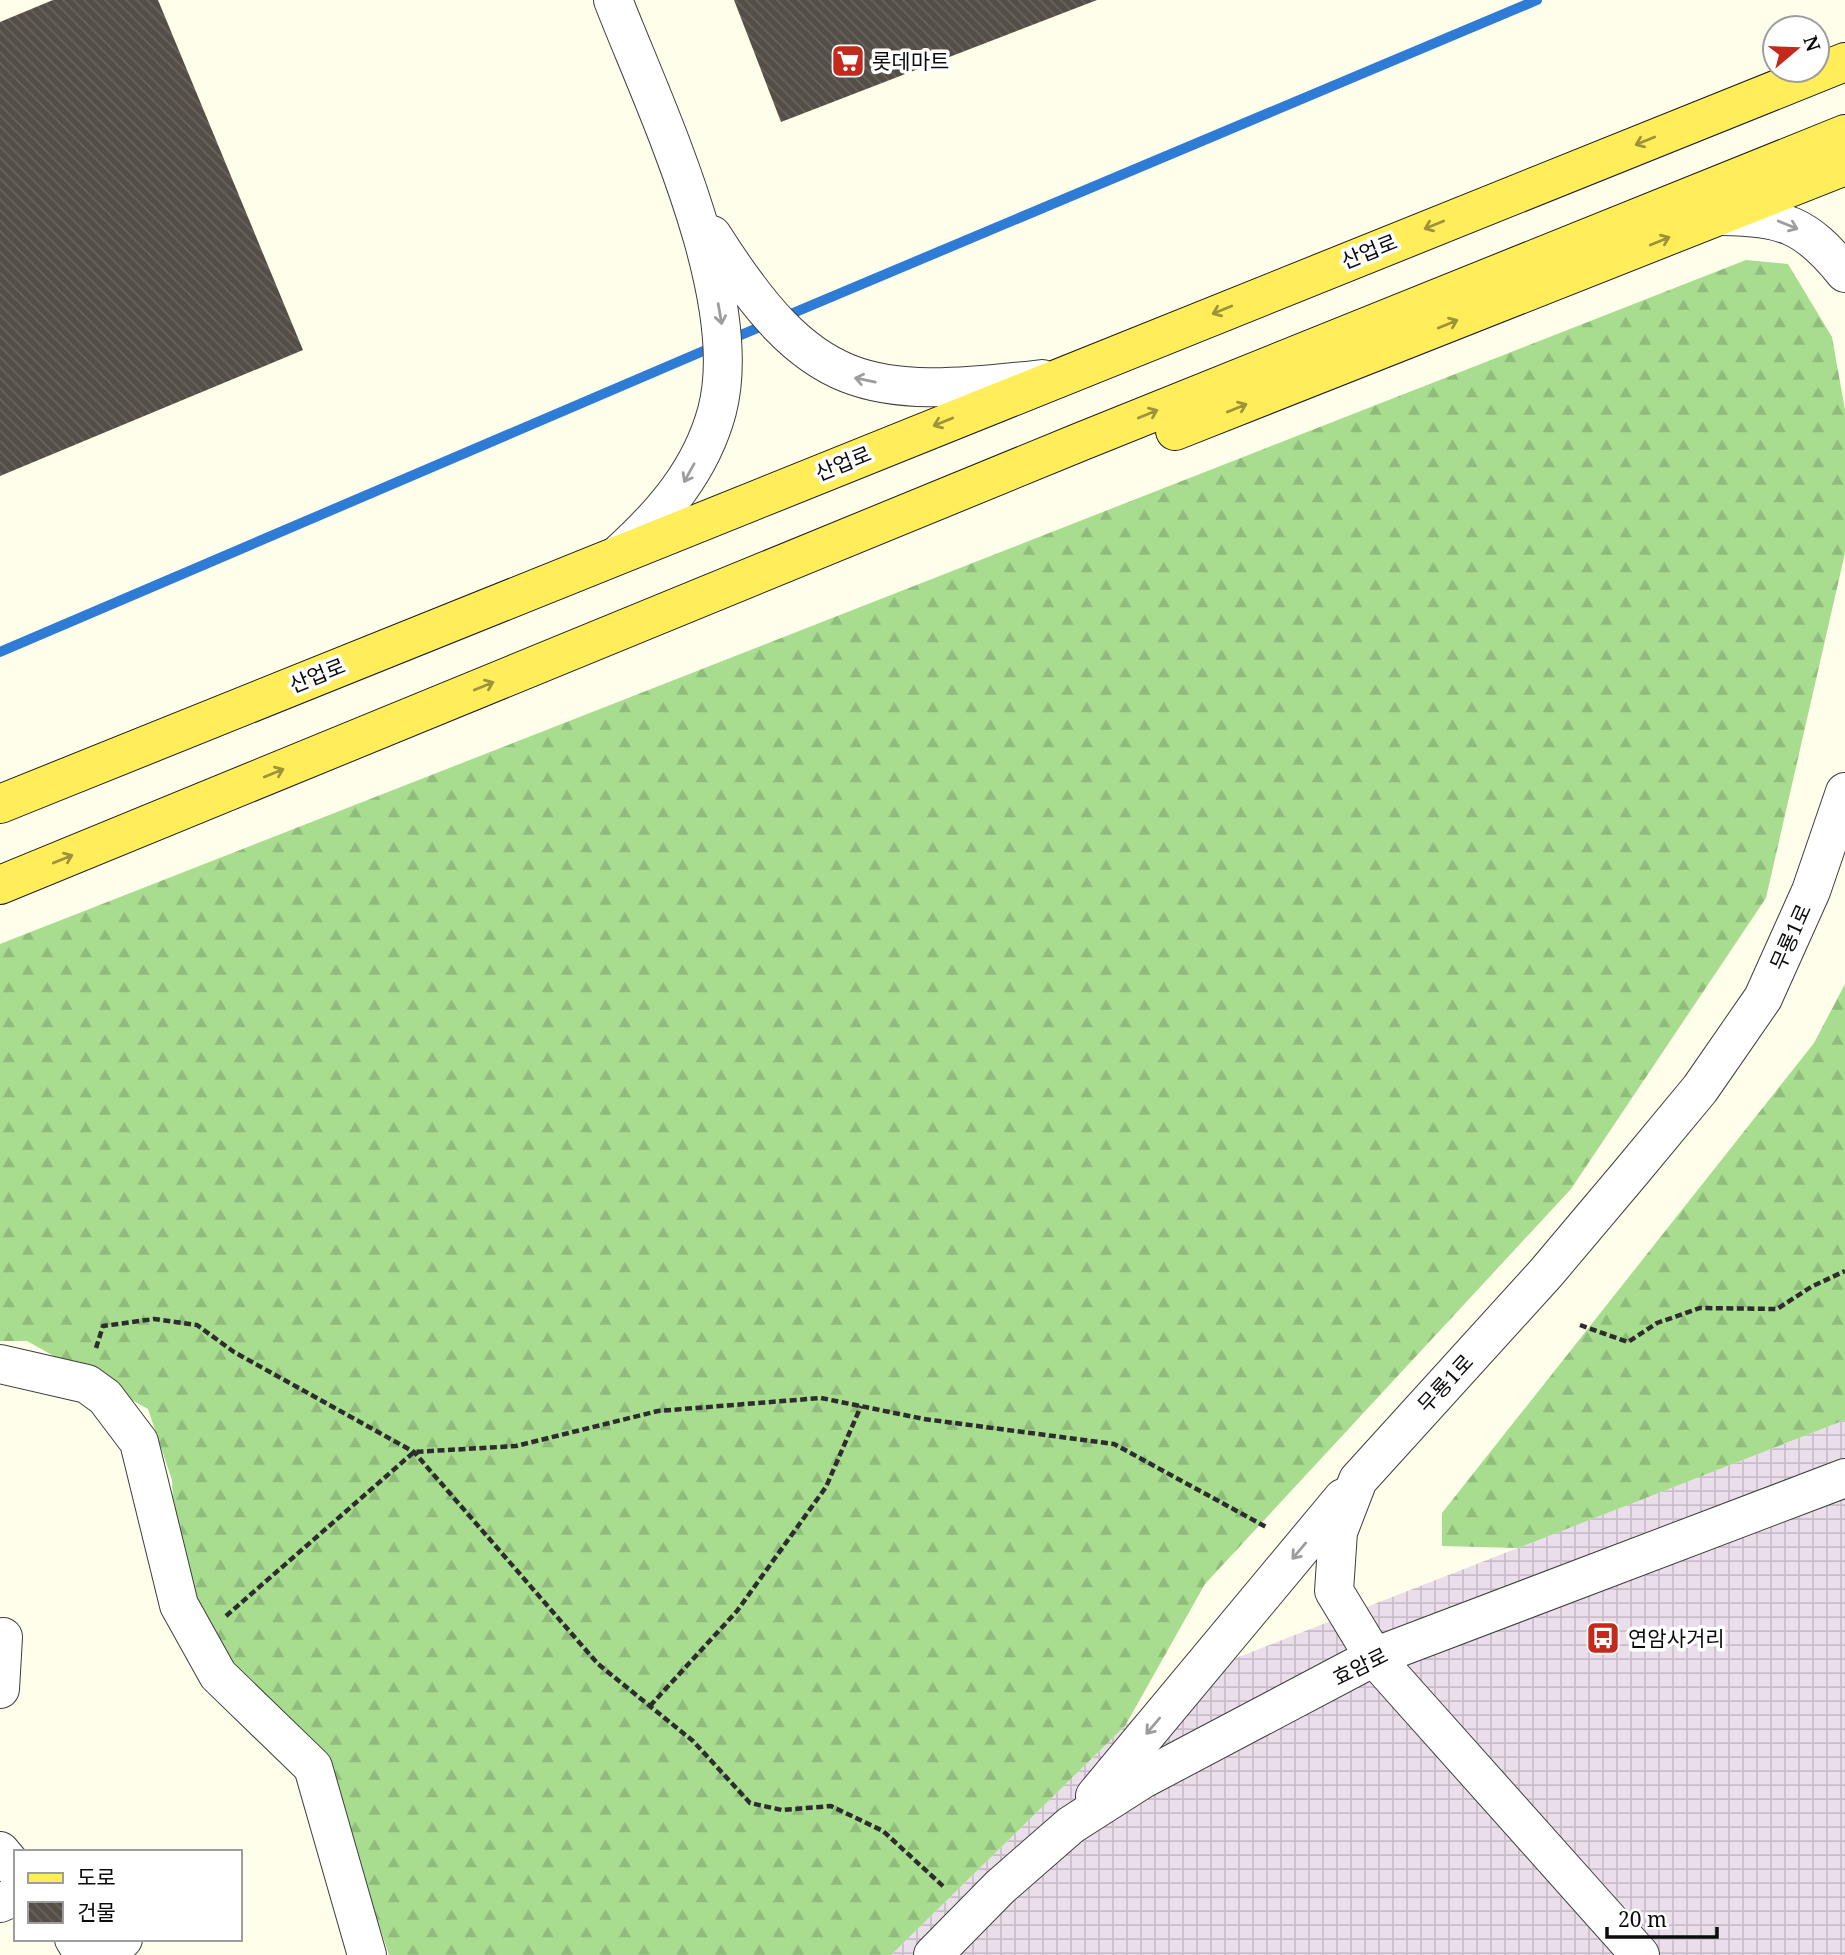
<svg xmlns="http://www.w3.org/2000/svg" width="1845" height="1955" font-family="'Noto Serif','Noto Sans KR',serif">
<style>
.industrial{fill:url(#industrial-grid)}
.forest{fill:url(#forest-firs)}
.lines{fill:none;stroke-linecap:round;stroke-linejoin:round}
.stream{stroke:#2e7cd5;stroke-width:10}
.building{fill:url(#building-back-hatch)}
.minor-casing{stroke:#3e3e3e;stroke-width:40}
.major-casing{stroke:#1c1c1c;stroke-width:40}
.path{stroke:#2d2d2d;stroke-width:4.5;stroke-dasharray:7 3.5;stroke-linecap:butt}
.minor{stroke:#fff;stroke-width:38}
.major{stroke:#ffed5a;stroke-width:38}
.oneway{stroke:#9d933a}
.oneway2{stroke:#9d9d9d}
.labels{text-anchor:middle;dominant-baseline:central;stroke-width:7;stroke-linejoin:round;paint-order:stroke}
.poi-label{font-size:21px;fill:#0b0b0b;stroke:#fff;text-anchor:start}
.street-label{font-size:21px;fill:#0b0b0b;stroke:#fff}
</style>
<defs>
<pattern id="industrial-grid" width="8" height="8" patternUnits="userSpaceOnUse" patternTransform="scale(1.75)"><rect width="8" height="8" fill="#ebdeeb"/><path d="M0 4h8M4 0v8" fill="none" stroke="#c8bdc8"/></pattern>
<pattern id="forest-firs" width="22" height="20" patternUnits="userSpaceOnUse" patternTransform="scale(1.75)"><rect width="22" height="20" fill="#a8dd90"/><path d="M5 1l3.5 6h-7zM16 11l3.5 6h-7z" fill="#8fbc7b"/></pattern>
<pattern id="building-back-hatch" width="6" height="6" patternUnits="userSpaceOnUse" patternTransform="scale(1.75)"><rect width="6" height="6" fill="#544e47"/><path d="M-1 5l2 2M0 0l6 6M5-1l2 2" fill="none" stroke="#68635d"/></pattern>
</defs>
<rect width="100%" height="100%" fill="#fffeea"/>
<path class="industrial" d="M1845,1420V1955H891L1167,1685Z"/>
<g class="forest">
<path d="M1746,260L1788,264L1832,337L1845,410V553L1766,898L1571,1189L1205,1584L1125,1726L891,1955H389L323,1757L237,1676L176,1566L172,1480L148,1409L27,1341H0V944Z"/>
<path d="M1845,984V1420L1518,1548L1442,1546V1513L1814,1043Z"/>
</g>
<g class="lines">
<g class="stream">
<path d="M729,340L1537,0"/>
<path d="M0,652L715,346"/>
</g>
</g>
<g class="building">
<path d="M53,0H158L303,350L0,476V22Z"/>
<path d="M734,0H1097L781,122Z"/>
</g>
<g class="lines">
<defs>
<g id="minor">
<path d="M613,0C655,108 747,297 717,411C701,470 664,513 620,553"/>
<path d="M1721,216C1783,217 1806,224 1845,273"/>
<path d="M712,235C811,391 865,400 1042,379"/>
<path d="M0,1364L87,1384L105,1397L139,1442L179,1605L218,1675L313,1767L367,1955"/>
<path d="M0,1689L3,1637"/>
<path d="M1095,1796L1343,1498"/>
<path d="M0,1851L16,1870"/>
<path d="M0,1903L16,1896"/>
<path d="M74,1939L84,1955"/>
<path d="M107,1955L123,1939"/>
<path d="M933,1955L1000,1887L1071,1825L1143,1779L1374,1657L1845,1478"/>
<path d="M1640,1955L1374,1657L1334,1591L1338,1532L1358,1480L1546,1273L1632,1171L1700,1089L1763,998L1811,891L1845,792"/>
</g>
<g id="major">
<path d="M1175,431L1845,166"/>
<path d="M0,804L1845,62"/>
<path d="M0,885L1080,442L1845,134"/>
</g>
</defs>
<use href="#minor" class="minor-casing"/>
<use href="#major" class="major-casing"/>
<g class="path">
<path d="M1580,1325L1628,1342L1657,1323L1700,1308L1777,1309L1811,1287L1845,1271"/>
<path d="M96,1348L103,1326L154,1319L197,1325L234,1352L414,1452L598,1664L693,1741L750,1803L782,1810L831,1806L883,1831L944,1887"/>
<path d="M226,1616L414,1452L516,1446L658,1411L821,1398L924,1419L1114,1444L1268,1528"/>
<path d="M650,1706L737,1611L826,1487L861,1406"/>
</g>
<use href="#minor" class="minor"/>
<use href="#major" class="major"/>
</g>
<defs><path id="oneway-shaft" d="M-6 0H5M1.5-3L5.5 0L1.5 3" fill="none" stroke-width="1.6" stroke-linecap="round" stroke-linejoin="round" transform="scale(1.75)"/></defs>
<g class="oneway">
<use href="#oneway-shaft" transform="translate(1645 141) rotate(158)"/>
<use href="#oneway-shaft" transform="translate(1434 225) rotate(158)"/>
<use href="#oneway-shaft" transform="translate(1660 241) rotate(-22)"/>
<use href="#oneway-shaft" transform="translate(1222 310) rotate(158)"/>
<use href="#oneway-shaft" transform="translate(1448 324) rotate(-22)"/>
<use href="#oneway-shaft" transform="translate(1237 408) rotate(-22)"/>
<use href="#oneway-shaft" transform="translate(1148 414) rotate(-22)"/>
<use href="#oneway-shaft" transform="translate(943 422) rotate(158)"/>
<use href="#oneway-shaft" transform="translate(484 686) rotate(-22)"/>
<use href="#oneway-shaft" transform="translate(274 773) rotate(-22)"/>
<use href="#oneway-shaft" transform="translate(63 859) rotate(-22)"/>
</g>
<g class="oneway2">
<use href="#oneway-shaft" transform="translate(1788 225) rotate(22)"/>
<use href="#oneway-shaft" transform="translate(720 314) rotate(80)"/>
<use href="#oneway-shaft" transform="translate(865 380) rotate(-168)"/>
<use href="#oneway-shaft" transform="translate(689 473) rotate(119)"/>
<use href="#oneway-shaft" transform="translate(1299 1551) rotate(130)"/>
<use href="#oneway-shaft" transform="translate(1153 1726) rotate(130)"/>
</g>
<defs>
<symbol id="supermarket-square" viewBox="-11 -11 22 22"><rect x="-9" y="-9" width="18" height="18" rx="4" fill="#c32a1c" stroke="#fff"/><path d="M-6-5.5h2.5l.6 2H6L4.5 2H-2.5L-4.4-4H-6ZM-1.5 3.2a1.3 1.3 0 1 0 .1 0ZM3 3.2a1.3 1.3 0 1 0 .1 0Z" fill="#fff"/></symbol>
<symbol id="bus-square" viewBox="-11 -11 22 22"><rect x="-9" y="-9" width="18" height="18" rx="4" fill="#c32a1c" stroke="#fff"/><path d="M-5-6H5V4H4V6H2V4H-2V6H-4V4H-5ZM-3.5-4V0h7V-4ZM-3.5 1.2v1.5H-2V1.2ZM2 1.2v1.5H3.5V1.2Z" fill="#fff"/></symbol>
</defs>
<g fill-rule="evenodd">
<use href="#supermarket-square" x="829" y="42" width="38" height="38"/>
<use href="#bus-square" x="1584" y="1619" width="38" height="38"/>
</g>
<g class="labels">
<g class="poi-label">
<text x="872" y="61">롯데마트</text>
<text x="1628" y="1638">연암사거리</text>
</g>
<g class="street-label">
<text transform="translate(1369 251) rotate(-22)">산업로</text>
<text transform="translate(843 463) rotate(-22)">산업로</text>
<text transform="translate(317 675) rotate(-22)">산업로</text>
<text transform="translate(1790 937) rotate(-66)">무룡1로</text>
<text transform="translate(1445 1383) rotate(-47)">무룡1로</text>
<text transform="translate(1360 1666) rotate(-26)">효암로</text>
</g>
</g>
<rect x="14" y="1850" width="228" height="91" fill="#ffffff" stroke="#9d9d9d" stroke-width="2"/>
<rect x="28" y="1873" width="35" height="10" fill="#ffed5a" stroke="#9d9d9d" stroke-width="2"/>
<text x="77" y="1885" font-size="21" fill="#0b0b0b">도로</text>
<rect x="28" y="1902" width="35" height="21" fill="url(#building-back-hatch)" stroke="#9d9d9d" stroke-width="2"/>
<text x="77" y="1920" font-size="21" fill="#0b0b0b">건물</text>
<g transform="translate(1796 49) rotate(71)"><circle r="33" fill="#ffffff" stroke="#9d9d9d" stroke-width="2"/>
<path d="M0-5L12 26L0 18L-12 26Z" fill="#c32a1c"/>
<text y="-10" font-size="19" font-weight="bold" text-anchor="middle" fill="#0b0b0b">N</text>
</g>
<path d="M1607 1927v10h110v-10" fill="none" stroke="#0b0b0b" stroke-width="3.5"/>
<text x="1618" y="1927" font-size="21" fill="#0b0b0b" stroke="#ffffff" stroke-width="5" paint-order="stroke">20 m</text>
</svg>
